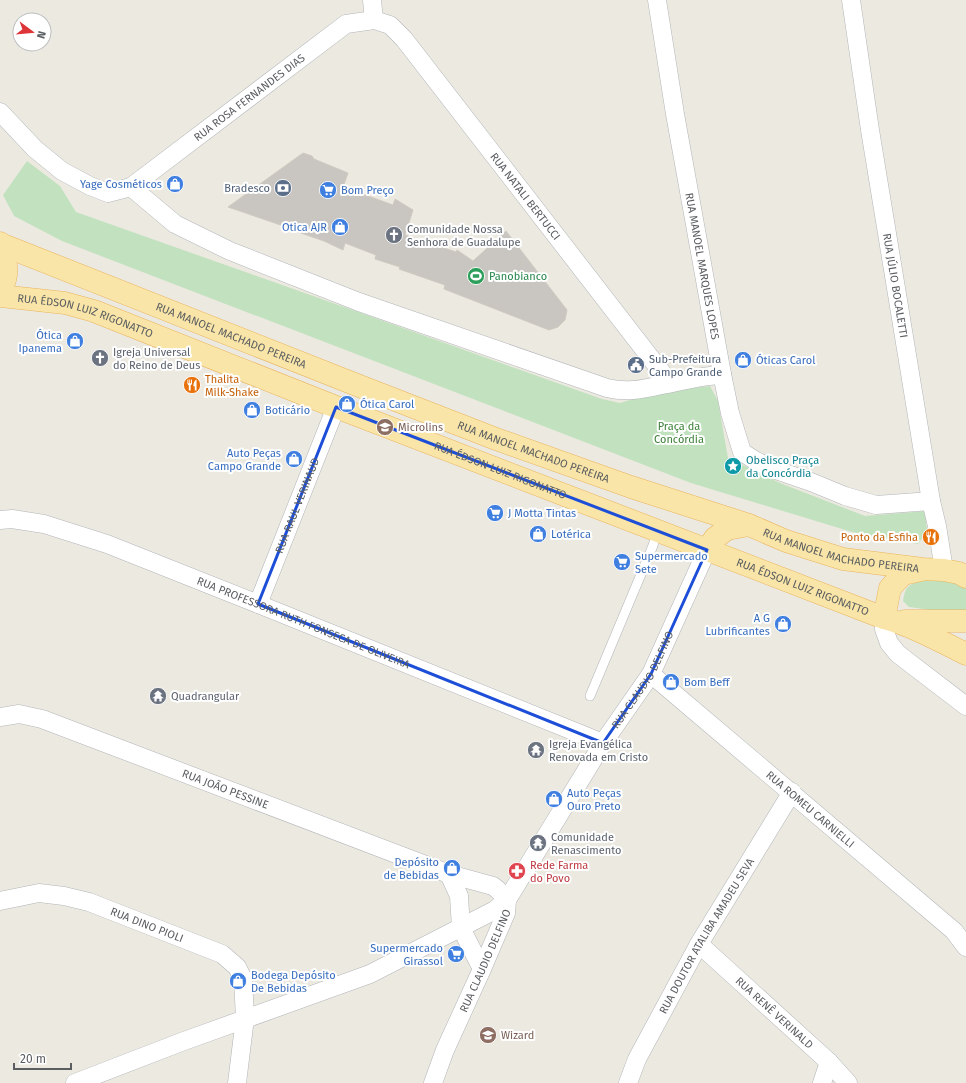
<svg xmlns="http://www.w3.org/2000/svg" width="966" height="1083" font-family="'Fira Sans',sans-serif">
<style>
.green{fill:#c2e2bf}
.building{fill:#c9c5c0;stroke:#d0cac0}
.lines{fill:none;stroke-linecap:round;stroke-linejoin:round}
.service-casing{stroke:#b2b5b8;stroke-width:10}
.minor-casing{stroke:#b2b5b8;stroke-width:19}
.primary-casing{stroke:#e9b45e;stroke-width:23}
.service{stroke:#fff;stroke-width:9}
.minor{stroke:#fff;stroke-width:18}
.primary{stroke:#fae5a8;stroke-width:22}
.marked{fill:none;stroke:#1d4ed8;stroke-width:3;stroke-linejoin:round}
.labels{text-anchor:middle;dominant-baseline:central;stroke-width:4;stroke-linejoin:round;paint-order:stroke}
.street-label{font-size:11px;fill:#5a5e61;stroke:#fff}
.shop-label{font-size:11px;fill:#366cbe;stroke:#fff;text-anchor:start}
.service-label{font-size:11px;fill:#4e5e75;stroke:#fff;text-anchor:end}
.worship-label{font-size:11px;fill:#5b616d;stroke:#fff;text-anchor:start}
.leisure-label{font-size:11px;fill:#27864d;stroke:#fff;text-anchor:start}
.food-label{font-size:11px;fill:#c56008;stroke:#fff;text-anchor:start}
.park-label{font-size:11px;fill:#3d8139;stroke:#fff}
.education-label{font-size:11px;fill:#785e54;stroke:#fff;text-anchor:start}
.culture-label{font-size:11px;fill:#0d838f;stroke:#fff;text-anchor:start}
.health-label{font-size:11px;fill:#be3a42;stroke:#fff;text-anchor:start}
</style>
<rect width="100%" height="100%" fill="#ece9e1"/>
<g class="green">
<path d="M27,161L60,186L76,212L361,313L602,399L620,403L655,392L710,386L718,401L728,458L780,483L865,516L925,511L927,531L918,544L852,532L691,483L62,241L14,216L3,195Z"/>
<path d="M921,580L962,582L966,584V615L909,607L903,601C905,587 908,585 921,580Z"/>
</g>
<path class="building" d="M303,153L312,156L314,159L348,173L343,187L393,205L395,199L413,210L405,235L456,252L457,250L473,261L506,231L567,310L565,320L558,327L549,330L444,289L445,285L399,269L400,267L375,259L376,255L345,243L343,250L324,241L298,232V231L228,207Z"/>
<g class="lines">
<defs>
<path id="service" d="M590,696L652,548L658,531"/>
<g id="minor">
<path d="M372,0L374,20"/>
<path id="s1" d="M657,0L675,114L722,374L730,413L742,452L756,461L773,469L811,482L845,496L876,505L931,501"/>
<path id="s2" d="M851,0L870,130L931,501L937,526L944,570"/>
<path id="s3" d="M0,112L35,149L62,171L90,186L108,193L131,187L346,24L374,20L390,25L404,39L670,383"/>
<path d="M131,187L175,224L230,251L359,302L607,388C627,393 643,389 662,385C682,381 701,376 720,375L722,374"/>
<path id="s4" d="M0,520L12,519L44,524L107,544L258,604L603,743"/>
<path id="s5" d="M258,604L336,407"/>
<path d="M884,618V629L889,643L898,654L966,706"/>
<path id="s6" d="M651,674L954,931L966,947"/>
<path id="s7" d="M0,717L19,714L42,719L449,874L493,886L498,890L507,900"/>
<path d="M449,874L459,896L461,928L482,969"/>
<path id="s8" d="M0,901L39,893L64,896L89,902L222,954L237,967L243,979L245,1018L237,1083"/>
<path id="s9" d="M699,944L829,1062L848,1083"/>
<path d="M75,1083L184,1041L370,974L495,910L507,900"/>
<path id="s10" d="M433,1083L445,1050L482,969L506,913L507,900L603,743L651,674L707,550"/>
<path id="s11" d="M628,1083L637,1059L699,944L792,792"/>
<path d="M822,1083L829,1062"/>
</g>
<g id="primary">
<path id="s12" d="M0,243L3,245L362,387L496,439L631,487L749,525L786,541L843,559L923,569L944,570L959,573L966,577"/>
<path d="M0,287C1,285 3,284 4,282C9,273 4,255 3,245"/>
<path id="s13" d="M0,296L65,303L94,311L336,407L884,618C913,626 940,641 966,654"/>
<path d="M707,550L715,538L727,529L749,525"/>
<path d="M884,618L890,588L903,574L921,570"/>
<path d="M905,621H966"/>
</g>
</defs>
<use href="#service" class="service-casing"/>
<use href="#minor" class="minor-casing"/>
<use href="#primary" class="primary-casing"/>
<use href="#service" class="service"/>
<use href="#minor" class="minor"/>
<use href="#primary" class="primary"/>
</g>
<path class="marked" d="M336,407L707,550L651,674L603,743L258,604Z"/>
<defs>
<symbol id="shop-disc" viewBox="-11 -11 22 22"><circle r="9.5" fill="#3f7fe0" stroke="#fff"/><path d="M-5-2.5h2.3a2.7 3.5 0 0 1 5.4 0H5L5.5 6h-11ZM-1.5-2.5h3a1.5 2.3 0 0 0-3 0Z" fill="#fff"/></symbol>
<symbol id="bank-disc" viewBox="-11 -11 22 22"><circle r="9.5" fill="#5c6f8a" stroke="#fff"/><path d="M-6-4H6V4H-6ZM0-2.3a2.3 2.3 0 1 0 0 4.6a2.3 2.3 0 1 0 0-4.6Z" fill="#fff"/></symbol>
<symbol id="supermarket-disc" viewBox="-11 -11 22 22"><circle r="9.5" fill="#3f7fe0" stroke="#fff"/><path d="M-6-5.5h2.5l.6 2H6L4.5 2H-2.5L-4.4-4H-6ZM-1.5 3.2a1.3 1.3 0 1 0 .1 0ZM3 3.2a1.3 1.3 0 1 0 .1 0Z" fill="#fff"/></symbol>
<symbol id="church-disc" viewBox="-11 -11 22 22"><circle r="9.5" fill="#6b7280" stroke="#fff"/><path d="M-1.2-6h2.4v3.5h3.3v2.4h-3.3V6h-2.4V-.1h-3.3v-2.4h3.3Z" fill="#fff"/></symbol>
<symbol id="stadium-disc" viewBox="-11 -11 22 22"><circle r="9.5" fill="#2e9e5b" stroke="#fff"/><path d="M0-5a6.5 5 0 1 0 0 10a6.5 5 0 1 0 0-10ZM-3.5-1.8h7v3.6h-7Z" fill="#fff"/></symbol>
<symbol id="civic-disc" viewBox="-11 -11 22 22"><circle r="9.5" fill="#5c6f8a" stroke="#fff"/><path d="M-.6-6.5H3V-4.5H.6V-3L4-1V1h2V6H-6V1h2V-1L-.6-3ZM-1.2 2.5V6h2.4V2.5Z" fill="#fff"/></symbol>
<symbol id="restaurant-disc" viewBox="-11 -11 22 22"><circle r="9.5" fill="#e8710a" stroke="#fff"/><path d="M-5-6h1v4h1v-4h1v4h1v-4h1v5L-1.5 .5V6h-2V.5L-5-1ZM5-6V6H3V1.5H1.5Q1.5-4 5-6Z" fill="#fff"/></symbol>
<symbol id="university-disc" viewBox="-11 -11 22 22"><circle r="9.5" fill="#8d6e63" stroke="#fff"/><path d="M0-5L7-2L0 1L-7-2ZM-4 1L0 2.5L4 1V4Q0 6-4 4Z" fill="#fff"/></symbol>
<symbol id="sight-disc" viewBox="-11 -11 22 22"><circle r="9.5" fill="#0f9aa8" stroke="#fff"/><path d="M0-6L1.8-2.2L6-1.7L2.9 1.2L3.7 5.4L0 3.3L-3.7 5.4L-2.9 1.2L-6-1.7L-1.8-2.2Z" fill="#fff"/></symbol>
<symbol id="temple-disc" viewBox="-11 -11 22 22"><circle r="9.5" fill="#6b7280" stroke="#fff"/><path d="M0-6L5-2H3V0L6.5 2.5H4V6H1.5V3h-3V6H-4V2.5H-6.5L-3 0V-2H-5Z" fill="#fff"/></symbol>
<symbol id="pharmacy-disc" viewBox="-11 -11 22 22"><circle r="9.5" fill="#e0444e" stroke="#fff"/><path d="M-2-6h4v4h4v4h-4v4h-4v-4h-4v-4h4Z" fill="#fff"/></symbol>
<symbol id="school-disc" viewBox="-11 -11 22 22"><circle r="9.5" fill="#8d6e63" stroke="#fff"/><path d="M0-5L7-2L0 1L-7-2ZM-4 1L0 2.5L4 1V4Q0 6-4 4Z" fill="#fff"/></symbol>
</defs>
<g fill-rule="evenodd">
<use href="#shop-disc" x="165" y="174" width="20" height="20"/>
<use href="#bank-disc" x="273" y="178" width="20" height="20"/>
<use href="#supermarket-disc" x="318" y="180" width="20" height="20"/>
<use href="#shop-disc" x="330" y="217" width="20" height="20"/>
<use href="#church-disc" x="384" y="225" width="20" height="20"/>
<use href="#stadium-disc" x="466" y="266" width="20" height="20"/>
<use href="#shop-disc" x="65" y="331" width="20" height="20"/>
<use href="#church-disc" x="90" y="348" width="20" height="20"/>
<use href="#shop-disc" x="733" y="350" width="20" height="20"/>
<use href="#civic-disc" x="626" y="355" width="20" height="20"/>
<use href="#restaurant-disc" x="182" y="375" width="20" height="20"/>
<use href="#shop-disc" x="337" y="394" width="20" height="20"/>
<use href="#shop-disc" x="242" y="400" width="20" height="20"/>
<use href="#university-disc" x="375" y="417" width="20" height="20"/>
<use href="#shop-disc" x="284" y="449" width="20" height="20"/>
<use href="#sight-disc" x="723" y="456" width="20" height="20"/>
<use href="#supermarket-disc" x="485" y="503" width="20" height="20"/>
<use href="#shop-disc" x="528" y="524" width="20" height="20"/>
<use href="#restaurant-disc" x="921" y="527" width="20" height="20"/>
<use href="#supermarket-disc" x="612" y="552" width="20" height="20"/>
<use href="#shop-disc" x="773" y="614" width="20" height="20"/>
<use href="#shop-disc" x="661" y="672" width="20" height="20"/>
<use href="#temple-disc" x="148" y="686" width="20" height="20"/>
<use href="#temple-disc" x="526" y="740" width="20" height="20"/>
<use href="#shop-disc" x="544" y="789" width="20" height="20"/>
<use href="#temple-disc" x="528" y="833" width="20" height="20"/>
<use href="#shop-disc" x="442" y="858" width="20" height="20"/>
<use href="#pharmacy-disc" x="507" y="861" width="20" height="20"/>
<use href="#supermarket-disc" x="446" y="944" width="20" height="20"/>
<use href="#shop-disc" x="228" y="971" width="20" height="20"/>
<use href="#school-disc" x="478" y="1025" width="20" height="20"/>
</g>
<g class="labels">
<g class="street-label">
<text stroke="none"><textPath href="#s3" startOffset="309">RUA ROSA FERNANDES DIAS</textPath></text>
<text stroke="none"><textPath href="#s3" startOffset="694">RUA NATALI BERTUCCI</textPath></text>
<text stroke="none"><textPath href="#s1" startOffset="270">RUA MANOEL MARQUES LOPES</textPath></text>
<text stroke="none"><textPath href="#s2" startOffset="289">RUA JÚLIO BOCALETTI</textPath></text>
<text stroke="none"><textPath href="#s13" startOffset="88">RUA ÉDSON LUIZ RIGONATTO</textPath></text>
<text stroke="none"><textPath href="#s12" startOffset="249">RUA MANOEL MACHADO PEREIRA</textPath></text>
<text stroke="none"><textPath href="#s12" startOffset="573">RUA MANOEL MACHADO PEREIRA</textPath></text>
<text stroke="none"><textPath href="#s13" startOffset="532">RUA ÉDSON LUIZ RIGONATTO</textPath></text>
<text stroke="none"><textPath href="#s5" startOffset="106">RUA RAUL VERINAUD</textPath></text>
<text stroke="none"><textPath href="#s12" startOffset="897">RUA MANOEL MACHADO PEREIRA</textPath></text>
<text stroke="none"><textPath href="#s13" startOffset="856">RUA ÉDSON LUIZ RIGONATTO</textPath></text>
<text stroke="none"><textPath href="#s4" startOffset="322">RUA PROFESSORA RUTH FONSECA DE OLIVEIRA</textPath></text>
<text stroke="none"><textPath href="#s10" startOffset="457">RUA CLAUDIO DELFINO</textPath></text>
<text stroke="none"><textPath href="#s7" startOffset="239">RUA JOÃO PESSINE</textPath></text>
<text stroke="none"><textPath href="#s6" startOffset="209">RUA ROMEU CARNIELLI</textPath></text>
<text stroke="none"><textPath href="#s8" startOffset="153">RUA DINO PIOLI</textPath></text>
<text stroke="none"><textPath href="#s11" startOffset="167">RUA DOUTOR ATALIBA AMADEU SEVA</textPath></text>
<text stroke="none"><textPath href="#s10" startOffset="133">RUA CLAUDIO DELFINO</textPath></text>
<text stroke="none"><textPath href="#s9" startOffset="102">RUA RENÊ VERINALD</textPath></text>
</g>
<g class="shop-label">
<text x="162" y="184" text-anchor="end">Yage Cosméticos</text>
<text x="341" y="190">Bom Preço</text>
<text x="327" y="227" text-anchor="end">Otica AJR</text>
<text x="62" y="335" text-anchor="end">Ótica<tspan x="62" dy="13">Ipanema</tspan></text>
<text x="756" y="360">Óticas Carol</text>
<text x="360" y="404">Ótica Carol</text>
<text x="265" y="410">Boticário</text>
<text x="281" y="453" text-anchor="end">Auto Peças<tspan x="281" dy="13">Campo Grande</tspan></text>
<text x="508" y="513">J Motta Tintas</text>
<text x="551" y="534">Lotérica</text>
<text x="635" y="556">Supermercado<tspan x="635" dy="13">Sete</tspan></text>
<text x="770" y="618" text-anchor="end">A G<tspan x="770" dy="13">Lubrificantes</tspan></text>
<text x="684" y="682">Bom Beff</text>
<text x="567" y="793">Auto Peças<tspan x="567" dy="13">Ouro Preto</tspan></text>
<text x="439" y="862" text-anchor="end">Depósito<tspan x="439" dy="13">de Bebidas</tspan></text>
<text x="443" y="948" text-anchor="end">Supermercado<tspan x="443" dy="13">Girassol</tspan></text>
<text x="251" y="975">Bodega Depósito<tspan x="251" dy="13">De Bebidas</tspan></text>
</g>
<g class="service-label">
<text x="270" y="188">Bradesco</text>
<text x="649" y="359" text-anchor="start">Sub-Prefeitura<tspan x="649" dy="13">Campo Grande</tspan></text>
</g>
<g class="worship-label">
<text x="407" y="229">Comunidade Nossa<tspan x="407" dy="13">Senhora de Guadalupe</tspan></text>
<text x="113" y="352">Igreja Universal<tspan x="113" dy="13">do Reino de Deus</tspan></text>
<text x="171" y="696">Quadrangular</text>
<text x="549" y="744">Igreja Evangélica<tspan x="549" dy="13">Renovada em Cristo</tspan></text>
<text x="551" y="837">Comunidade<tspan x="551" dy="13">Renascimento</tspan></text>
</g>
<g class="leisure-label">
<text x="489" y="276">Panobianco</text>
</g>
<g class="food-label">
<text x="205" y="379">Thalita<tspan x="205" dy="13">Milk-Shake</tspan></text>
<text x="918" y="537" text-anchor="end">Ponto da Esfiha</text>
</g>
<g class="park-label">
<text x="679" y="426">Praça da<tspan x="679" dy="13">Concórdia</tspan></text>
</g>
<g class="education-label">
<text x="398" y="427">Microlins</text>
<text x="501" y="1035">Wizard</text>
</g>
<g class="culture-label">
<text x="746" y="460">Obelisco Praça<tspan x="746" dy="13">da Concórdia</tspan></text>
</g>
<g class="health-label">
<text x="530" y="865">Rede Farma<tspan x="530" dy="13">do Povo</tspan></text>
</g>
</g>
<g transform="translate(32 32) rotate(106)"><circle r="19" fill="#ffffff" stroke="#bdbfc0"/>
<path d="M0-3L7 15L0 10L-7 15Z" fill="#de3538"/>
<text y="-6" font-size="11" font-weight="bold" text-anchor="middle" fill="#5a5e61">N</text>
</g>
<path d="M14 1063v6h57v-6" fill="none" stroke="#5a5e61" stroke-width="2"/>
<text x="20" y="1063" font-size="12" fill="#5a5e61" stroke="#ffffff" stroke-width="3" paint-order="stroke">20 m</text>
</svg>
